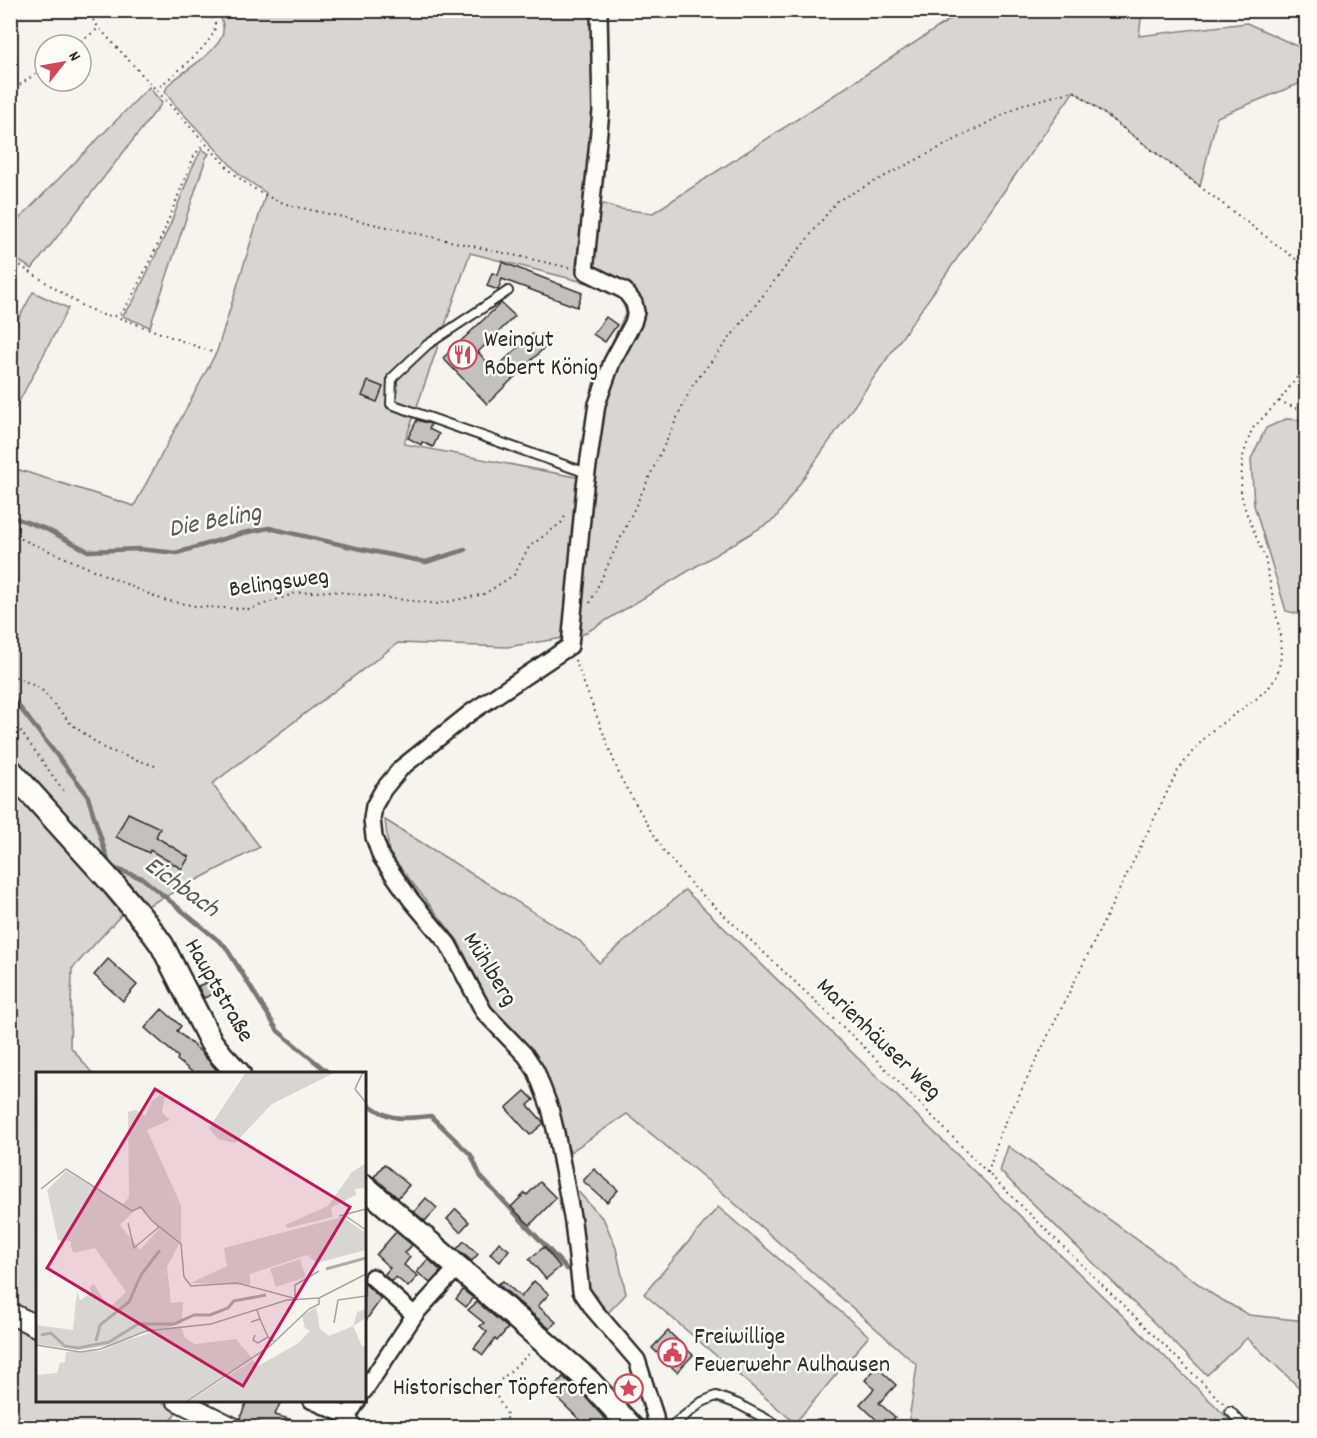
<svg xmlns="http://www.w3.org/2000/svg" width="1317" height="1438" font-family="Dekko,sans-serif">
<style>
.green{fill:#d7d6d2;stroke:#81807e;stroke-width:1.5;fill-rule:evenodd}
.lines{fill:none;stroke-linecap:round;stroke-linejoin:round}
.stream{stroke:#797877;stroke-width:4.5}
.building{fill:#c2c1be;stroke:#2b2b2b;stroke-width:1.5}
.service-casing{stroke:#2b2b2b;stroke-width:12}
.minor-casing{stroke:#2b2b2b;stroke-width:20}
.tertiary-casing{stroke:#2b2b2b;stroke-width:24}
.secondary-casing{stroke:#2b2b2b;stroke-width:27}
.path{stroke:#2b2b2b;stroke-width:2;stroke-dasharray:1.5 4.5;stroke-linecap:butt}
.service{stroke:#fdfcf7;stroke-width:8}
.minor{stroke:#fdfcf7;stroke-width:15}
.tertiary{stroke:#fdfcf7;stroke-width:20}
.secondary{stroke:#fdfcf7;stroke-width:22}
.labels{text-anchor:middle;dominant-baseline:central;stroke-width:5;stroke-linejoin:round;paint-order:stroke}
.poi-label{font-size:24px;fill:#2b2b2b;stroke:#fdfcf7;text-anchor:start}
.street-label{font-size:24px;fill:#2b2b2b;stroke:#fdfcf7}
.water-label{font-size:26px;font-style:italic;fill:#585857;stroke:#fdfcf7}
.inset-river{fill:none;stroke:#adaca9;stroke-width:3}
.inset-road{fill:none;stroke:#a4a4a1;stroke-width:1.5}
.view{fill:#c2185b;fill-opacity:0.15;stroke:#c2185b;stroke-width:3}
.inset-edge{fill:none;stroke:#2b2b2b;stroke-width:3}
</style>
<rect width="100%" height="100%" fill="#f5f4ef"/>
<filter id="ink" filterUnits="userSpaceOnUse"><feTurbulence type="fractalNoise" baseFrequency=".0167" numOctaves="2"/><feDisplacementMap in="SourceGraphic" scale="12" xChannelSelector="R" yChannelSelector="G"/><feConvolveMatrix kernelMatrix="1 2 1 2 8 2 1 2 1" color-interpolation-filters="sRGB"/></filter>
<g filter="url(#ink)">
<g class="green">
<path d="M218,11H593L595,113L583,198L620,209L653,213L963,11H1142L1139,36L1247,23L1301,48L1306,68V81L1217,117L1200,186L1074,91L775,519L582,635L507,647L398,643L212,784L260,847L147,906L66,820L11,755L10,467L134,506L217,351L266,193L240,175L175,105L165,92L168,85C183,71 212,56 221,38C226,29 222,19 218,11ZM470,253L607,288L622,301L626,312L593,384L586,418L581,478L404,444Z"/>
<path d="M149,87L162,103L32,269L11,256V227Z"/>
<path d="M202,149L209,154L206,158L150,327L122,316L133,302L170,225L192,168Z"/>
<path d="M33,292L68,308L11,417V325L14,327Z"/>
<path d="M1286,419L1306,420V616L1286,611L1254,505L1251,459L1266,428Z"/>
<path d="M10,784L123,913L72,969L70,1046L92,1073L38,1074L37,1320L11,1306Z"/>
<path d="M385,820L580,941L599,963L685,890L1235,1425V1427H908L917,1365L724,1194L627,1114L570,1152L538,1057L494,1012L458,941L389,853Z"/>
<path d="M1008,1146L1215,1296L1249,1315L1306,1321V1394L1247,1338L1207,1375L1000,1171Z"/>
<path d="M572,1185L604,1220L616,1248L626,1294L607,1314L591,1295L586,1285Z"/>
<path d="M718,1207L869,1336L795,1423L644,1294Z"/>
<path d="M10,1323L37,1337L38,1400L160,1401L177,1410L168,1427H11Z"/>
</g>
<g class="lines">
<g class="stream">
<path d="M10,516L46,529L88,551L139,549L177,553L243,533L269,528L356,548L426,562L465,550"/>
<path d="M10,695L87,794L110,867L142,878L225,946L278,1031L330,1074"/>
<path d="M364,1101C391,1122 399,1119 431,1116L471,1155L481,1177L567,1269"/>
</g>
</g>
<g class="building">
<path d="M502,262L582,293L577,307L502,279L498,290L487,286L492,273L498,275Z"/>
<path d="M501,303L515,316L478,352L494,370L532,334L545,347L487,404L443,358Z"/>
<path d="M606,317L617,325L605,342L593,334Z"/>
<path d="M368,381L383,387L377,402L362,396Z"/>
<path d="M417,420L431,424L429,429L439,434L433,447L422,442L421,445L408,438Z"/>
<path d="M128,813L160,828L156,837L189,857L182,869L150,850L149,853L116,837Z"/>
<path d="M108,959L137,985L123,1001L94,975Z"/>
<path d="M208,982L213,994L204,998L198,986Z"/>
<path d="M162,1009L181,1026L177,1031L200,1051L220,1074H195L177,1060L178,1057L145,1028Z"/>
<path d="M525,1091L534,1100L528,1105L544,1123L530,1135L506,1108Z"/>
<path d="M384,1164L409,1185L398,1198L374,1177Z"/>
<path d="M594,1169L618,1190L607,1202L583,1181Z"/>
<path d="M540,1182L556,1198L530,1225L511,1207L525,1193L527,1195Z"/>
<path d="M426,1198L437,1208L425,1221L414,1212Z"/>
<path d="M456,1209L469,1222L460,1232L447,1219Z"/>
<path d="M396,1232L412,1245L405,1253L410,1257L404,1265L418,1276L408,1287L396,1277L392,1282L384,1275L390,1268L376,1255Z"/>
<path d="M464,1241L478,1254L472,1261L457,1249Z"/>
<path d="M499,1242L509,1250L500,1262L490,1254Z"/>
<path d="M544,1247L560,1267L546,1279L529,1259Z"/>
<path d="M428,1259L441,1271L430,1283L417,1272Z"/>
<path d="M503,1281L521,1297L534,1281L549,1294L538,1306L556,1322L550,1329L498,1284Z"/>
<path d="M364,1283L381,1299L364,1323Z"/>
<path d="M463,1290L473,1298L466,1307L456,1299Z"/>
<path d="M477,1302L508,1328L497,1341L495,1339L483,1355L474,1348L487,1332L480,1326L484,1323L468,1310Z"/>
<path d="M668,1331L693,1355L677,1372L652,1348Z"/>
<path d="M877,1367L896,1385L879,1403L895,1417L885,1428L860,1404L874,1389L865,1380Z"/>
<path d="M563,1377L579,1390L613,1428H593L586,1420L583,1423L550,1391Z"/>
<path d="M247,1401H281L275,1415L307,1424V1428H276L258,1422L256,1427L243,1422L240,1418Z"/>
</g>
<g class="lines">
<defs>
<g id="service">
<path d="M508,291L427,345L392,378L391,404L587,473"/>
<path d="M1230,1411L1246,1428"/>
<path d="M669,1428L702,1402L716,1396L738,1404L783,1428"/>
</g>
<g id="minor">
<path d="M599,10L601,111L585,271L625,291L634,303L636,312L633,323L612,362L597,404L585,486L570,646L470,713L401,768L383,790L374,806L372,819L374,837L381,857L411,900L448,944L484,1012L526,1056L536,1071L550,1108L556,1133L573,1222L581,1291L594,1310L637,1360L655,1416L656,1428"/>
<path d="M372,1277L410,1311L416,1313L458,1267"/>
<path d="M364,1391L416,1313"/>
<path d="M311,1400L348,1416L354,1428"/>
<path d="M348,1416L358,1400"/>
</g>
<g id="tertiary">
<path d="M10,1313L38,1327"/>
<path d="M177,1400L233,1428"/>
</g>
<g id="secondary">
<path d="M10,770L114,885L146,923L162,945L211,1042L222,1056L239,1074"/>
<path d="M364,1186L588,1380L632,1428"/>
</g>
</defs>
<use href="#service" class="service-casing"/>
<use href="#minor" class="minor-casing"/>
<use href="#tertiary" class="tertiary-casing"/>
<use href="#secondary" class="secondary-casing"/>
<g class="path">
<path d="M86,10L99,28L231,171C250,188 269,199 293,206L571,268"/>
<path d="M76,45L99,28"/>
<path d="M156,90C169,77 218,42 215,24C214,20 211,14 209,10"/>
<path d="M10,92L45,67"/>
<path d="M10,259L82,306L103,315L114,316L122,313L133,295L162,236L194,156L204,143"/>
<path d="M114,316L212,352"/>
<path d="M1279,401L1298,409L1306,410"/>
<path d="M10,534L163,600L201,607L250,609L296,593L331,591L438,604L484,594L514,575L529,547L561,523L567,513"/>
<path d="M590,603L692,386L837,201L1024,104L1074,91L1306,267"/>
<path d="M575,660L621,779L663,850L692,885L862,1045L988,1173L1224,1404"/>
<path d="M10,674L41,689L71,724L105,749L155,766"/>
<path d="M10,716L65,793"/>
<path d="M988,1173L1000,1134L1177,772L1193,751L1210,732L1256,699L1270,686L1277,676L1281,657L1280,633L1265,558L1246,512L1241,494L1242,459L1252,429L1279,401L1306,365"/>
<path d="M498,1428L508,1416L492,1388L530,1353"/>
</g>
<use href="#service" class="service"/>
<use href="#minor" class="minor"/>
<use href="#tertiary" class="tertiary"/>
<use href="#secondary" class="secondary"/>
</g>
</g>
<defs>
<symbol id="restaurant-ring" viewBox="-11 -11 22 22"><circle r="9.5" fill="#fdfcf7" stroke="#d1495b" stroke-width="1.5"/><path d="M-5-6h1v4h1v-4h1v4h1v-4h1v5L-1.5 .5V6h-2V.5L-5-1ZM5-6V6H3V1.5H1.5Q1.5-4 5-6Z" fill="#d1495b"/></symbol>
<symbol id="civic-ring" viewBox="-11 -11 22 22"><circle r="9.5" fill="#fdfcf7" stroke="#d1495b" stroke-width="1.5"/><path d="M-.6-6.5H3V-4.5H.6V-3L4-1V1h2V6H-6V1h2V-1L-.6-3ZM-1.2 2.5V6h2.4V2.5Z" fill="#d1495b"/></symbol>
<symbol id="sight-ring" viewBox="-11 -11 22 22"><circle r="9.5" fill="#fdfcf7" stroke="#d1495b" stroke-width="1.5"/><path d="M0-6L1.8-2.2L6-1.7L2.9 1.2L3.7 5.4L0 3.3L-3.7 5.4L-2.9 1.2L-6-1.7L-1.8-2.2Z" fill="#d1495b"/></symbol>
</defs>
<g fill-rule="evenodd">
<use href="#restaurant-ring" x="446" y="338" width="33" height="33"/>
<use href="#civic-ring" x="656" y="1336" width="33" height="33"/>
<use href="#sight-ring" x="612" y="1372" width="33" height="33"/>
</g>
<g class="labels">
<g class="poi-label">
<text x="484" y="341">Weingut<tspan x="484" dy="28">Robert König</tspan></text>
<text x="694" y="1338">Freiwillige<tspan x="694" dy="28">Feuerwehr Aulhausen</tspan></text>
<text x="608" y="1389" text-anchor="end">Historischer Töpferofen</text>
</g>
<g class="street-label">
<text transform="translate(279 584) rotate(-8)">Belingsweg</text>
<text transform="translate(489 970) rotate(58)">Mühlberg</text>
<text transform="translate(218 991) rotate(60)">Hauptstraße</text>
<text transform="translate(878 1040) rotate(44)">Marienhäuser Weg</text>
</g>
<g class="water-label">
<text transform="translate(215 522) rotate(-11)">Die Beling</text>
<text transform="translate(181 888) rotate(36)">Eichbach</text>
</g>
</g>
<g transform="translate(36 1072)">
<rect width="330" height="330" fill="#f5f4ef"/>
<path d="M210,0H300L236,32L199,71L182,67L173,56ZM124,23L129,25L126,40L134,48L111,58L145,133V169L131,195L135,231L147,230L146,251L76,273L44,278L0,272V253L37,258L41,219L44,228L56,221L53,216L58,212L73,236L90,220L59,176L37,181L34,169L22,168L11,118L30,99L86,133L93,125L92,40L100,38L109,44L116,29ZM100,137H105L123,157L104,178L84,153ZM330,91V116L319,117L320,123L295,136L297,145L252,156L249,153L292,134L316,100ZM306,145L330,161V178L281,191L271,183L214,202V213L154,211L191,194L188,176ZM264,187L270,205L240,215L234,197ZM280,235L284,257L293,264L317,254L321,240L330,237V246L317,254L326,274H330V330H152L217,288L222,294L261,272L274,259L269,256L266,244ZM145,254L149,266L159,272L200,267L216,286L149,330H0V303L21,301L24,291L29,290L30,280L65,279L103,262Z" fill="#d7d6d2" fill-rule="evenodd"/>
<path class="inset-river" d="M290,197L330,186M5,263L15,261L29,274L42,276L73,270L102,252H138L158,243H174L192,236L198,229L230,223M60,269L64,253L93,230L105,203L124,178"/>
<path class="inset-road" d="M327,0L319,17L330,31M5,117L30,97L96,139L105,135L115,148L145,172L148,205L155,214L201,211L261,227M308,143L330,158M303,144L330,137M92,151L98,176L123,155M259,224V213L283,199M302,228L330,224M224,247L232,265M215,250L224,247L221,238M298,251L302,228M219,263L217,268L222,271L232,265L239,270M0,273L44,280L65,277L110,259L175,252L251,228L283,226M150,330L234,274L273,237L283,232V226L330,202"/>
<path class="view" d="M119,17L314,135L207,314L11,196Z"/>
<rect width="330" height="330" class="inset-edge"/>
</g>
<rect width="1317" height="1438" fill="none" stroke="#fdfcf7" stroke-width="36"/>
<rect x="18" y="18" width="1281" height="1402" fill="none" stroke="#2b2b2b" stroke-width="2" filter="url(#ink)"/>
<g transform="translate(63 63) rotate(59)"><circle r="28" fill="#fdfcf7" stroke="#a9a8a5" stroke-width="1.5"/>
<path d="M0-4.5L10 22L0 15L-10 22Z" fill="#d1495b"/>
<text y="-9" font-size="16" font-weight="bold" text-anchor="middle" fill="#2b2b2b">N</text>
</g>
</svg>
